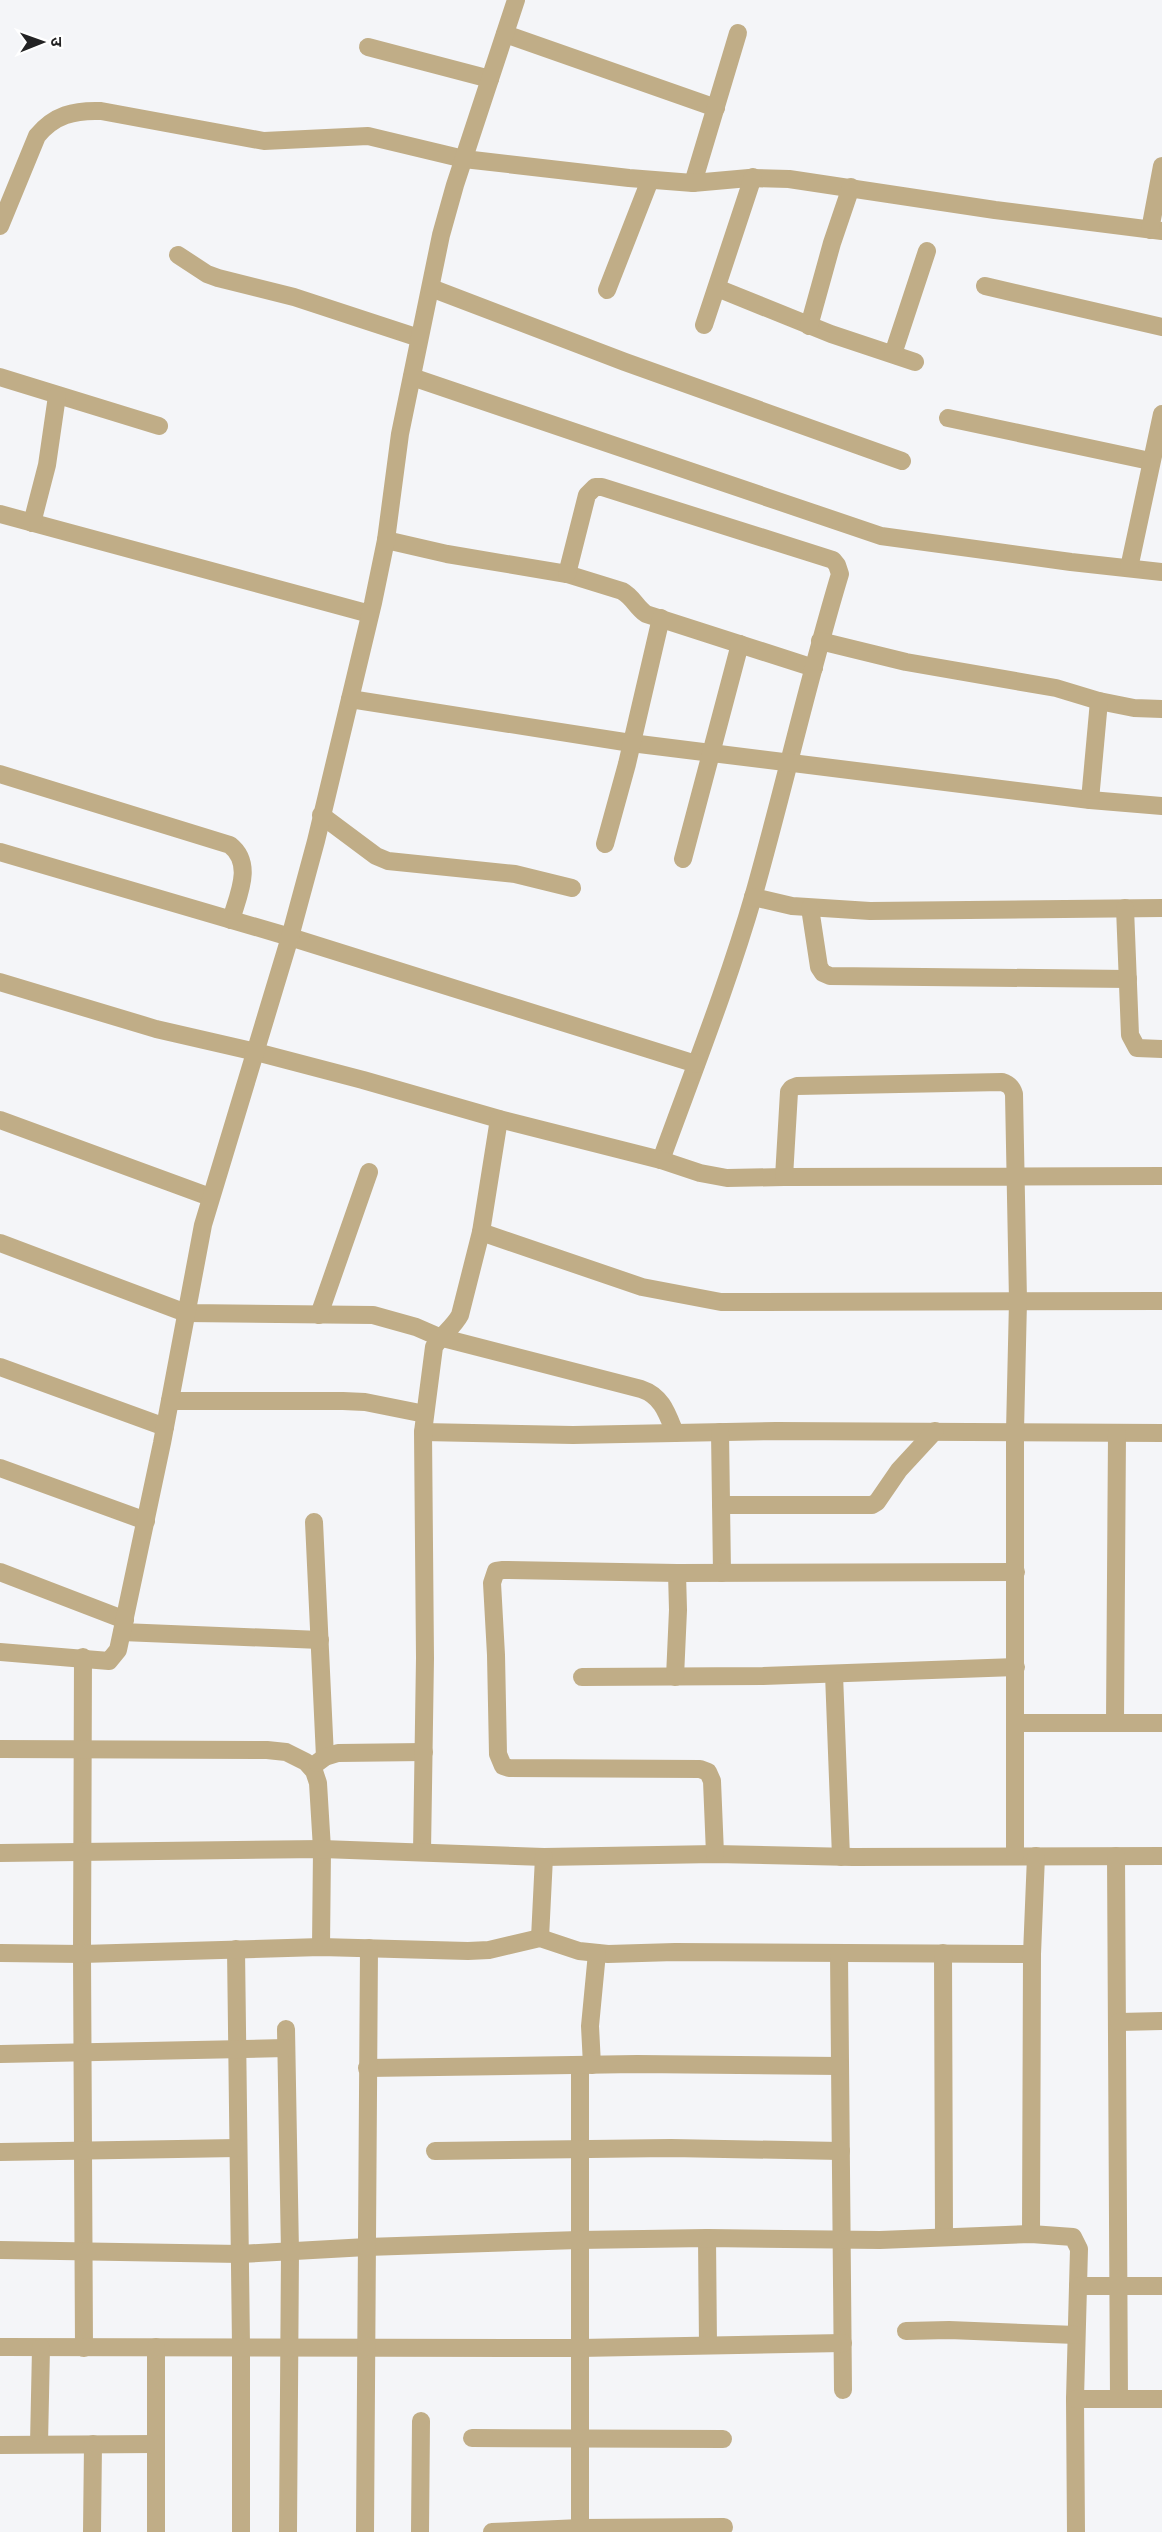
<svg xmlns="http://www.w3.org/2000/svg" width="1162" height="2532" font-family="Montserrat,'Noto Sans Devanagari',sans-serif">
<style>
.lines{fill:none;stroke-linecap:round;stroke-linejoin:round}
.street{stroke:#c0ad87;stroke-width:18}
</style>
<rect width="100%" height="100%" fill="#f4f5f8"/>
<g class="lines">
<g class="street">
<path d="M505,34L716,108"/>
<path d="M368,47L490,79"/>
<path d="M693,183L738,33"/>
<path d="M0,226L37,136C54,115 74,110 101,111L264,141L368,136L464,159L629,178L693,183L749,178L789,179L995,210L1162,231"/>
<path d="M1150,230L1162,166"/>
<path d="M178,255L207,274L218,278L294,297L419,338"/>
<path d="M985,286L1162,327"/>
<path d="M431,288L625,362L902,461"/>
<path d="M717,288L831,334L915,362"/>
<path d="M607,290L650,180"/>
<path d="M704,325L753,177"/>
<path d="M809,326L832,243L851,187"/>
<path d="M893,354L927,251"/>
<path d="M0,377L159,426"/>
<path d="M412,377L881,536L1071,562L1162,572"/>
<path d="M948,418L1150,461"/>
<path d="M0,514L370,614"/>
<path d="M32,523L47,465L57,396"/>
<path d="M386,540L447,554L567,574L622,591C633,597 636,607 646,614L814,668"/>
<path d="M1129,568L1162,414"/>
<path d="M567,574L587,495L595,487H602L833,560L837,565L840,574C808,680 784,788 754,894C728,984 693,1072 661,1160"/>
<path d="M820,641L906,662L1056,688L1099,701L1134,708L1162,709"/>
<path d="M350,699L631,743L1090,800L1162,806"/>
<path d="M0,774L230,845C254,864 238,895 231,920"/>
<path d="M1090,800L1099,701"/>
<path d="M321,815L376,856L388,861L515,874L572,888"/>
<path d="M605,844L627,764L661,618"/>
<path d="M0,852L290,937L696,1064"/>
<path d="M683,859L740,644"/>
<path d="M753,897L792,906L870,911L1162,908"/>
<path d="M810,908L819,967L823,973L830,976L1128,979"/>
<path d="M1125,908L1130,1035L1137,1048L1162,1049"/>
<path d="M0,982L156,1029L256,1052L363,1080L499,1119L661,1160L700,1173L727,1178L784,1177"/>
<path d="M0,1120L210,1197"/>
<path d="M481,1232L642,1287L721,1302L1162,1301"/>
<path d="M0,1243L186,1313L373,1315L416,1327L439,1337L641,1389C662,1396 667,1413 675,1433"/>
<path d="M319,1315L369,1172"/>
<path d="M0,1367L165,1427"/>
<path d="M170,1401H343L365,1402L425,1414"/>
<path d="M423,1432L573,1435L776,1431L1162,1433"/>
<path d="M720,1432L722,1573"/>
<path d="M0,1468L146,1521"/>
<path d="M721,1505H872L877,1502L899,1470L935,1431"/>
<path d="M314,1522L325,1757"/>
<path d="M0,1572L125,1620"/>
<path d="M122,1632L320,1640"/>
<path d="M0,1652L109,1661L118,1650L162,1443L203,1225L290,937L316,841L373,603L386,540L400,434L441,235L455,185L516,0"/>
<path d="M83,1657L82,1954L84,2348"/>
<path d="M834,1674L841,1857"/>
<path d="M582,1677L763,1676L1016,1667"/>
<path d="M675,1677L678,1610L677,1573"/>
<path d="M1115,1722L1117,1433"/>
<path d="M1016,1723H1162"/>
<path d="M0,1749L267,1750L286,1752L306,1762L314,1771L318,1783L322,1849L321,1947"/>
<path d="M317,1763L325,1757L338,1753L424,1752"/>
<path d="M422,1852L425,1658L423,1432L434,1347C442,1334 453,1328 460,1315L481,1232L499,1119"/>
<path d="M0,1853L322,1849L544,1857L715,1854L853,1857L1162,1856"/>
<path d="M715,1854L712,1781L708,1772L700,1769L509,1768L503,1766L498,1754L496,1655L492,1583L496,1571L503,1570L677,1573L1016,1572"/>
<path d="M1015,1856V1431L1018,1301L1014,1094C1012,1087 1009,1084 1002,1082L797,1086L792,1088L789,1092L784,1177L1162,1176"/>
<path d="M1116,1856L1119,2399"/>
<path d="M540,1938L544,1857"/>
<path d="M236,1949L241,2346V2532"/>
<path d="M0,1953L82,1954L321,1947L468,1951L489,1950L540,1938L579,1951L608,1954L675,1952L1032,1954"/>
<path d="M839,1953L843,2390"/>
<path d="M943,1953L944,2236"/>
<path d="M1119,2022L1162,2021"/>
<path d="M286,2029L290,2252L288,2532"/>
<path d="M0,2054L286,2048"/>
<path d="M580,2065V2532"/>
<path d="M592,2065L590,2026L597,1953"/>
<path d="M367,2068L637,2064L840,2066"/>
<path d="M435,2151L671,2148L841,2151"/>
<path d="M0,2152L237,2148"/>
<path d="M1031,2234L1032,1954L1036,1856"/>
<path d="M707,2238L708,2345"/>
<path d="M0,2250L240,2254L367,2247L579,2240L707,2238L880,2240L1031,2234L1073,2237L1079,2249L1075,2399L1076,2532"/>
<path d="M1078,2286H1162"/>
<path d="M906,2331L949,2330L1076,2335"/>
<path d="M0,2347L580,2348L843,2343"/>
<path d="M156,2347V2532"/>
<path d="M1075,2399H1162"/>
<path d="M472,2438L723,2439"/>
<path d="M39,2444L41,2348"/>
<path d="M0,2445L156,2444"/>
<path d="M92,2532L93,2444"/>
<path d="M365,2532L369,1948"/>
<path d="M420,2532L421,2421"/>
<path d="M492,2532L580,2528L724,2527"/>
</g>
</g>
<g transform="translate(42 42) rotate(89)" stroke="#ffffff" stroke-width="4.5" paint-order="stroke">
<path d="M0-4.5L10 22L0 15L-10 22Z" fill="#232324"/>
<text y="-9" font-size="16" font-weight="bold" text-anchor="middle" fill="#232324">उ</text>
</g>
</svg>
